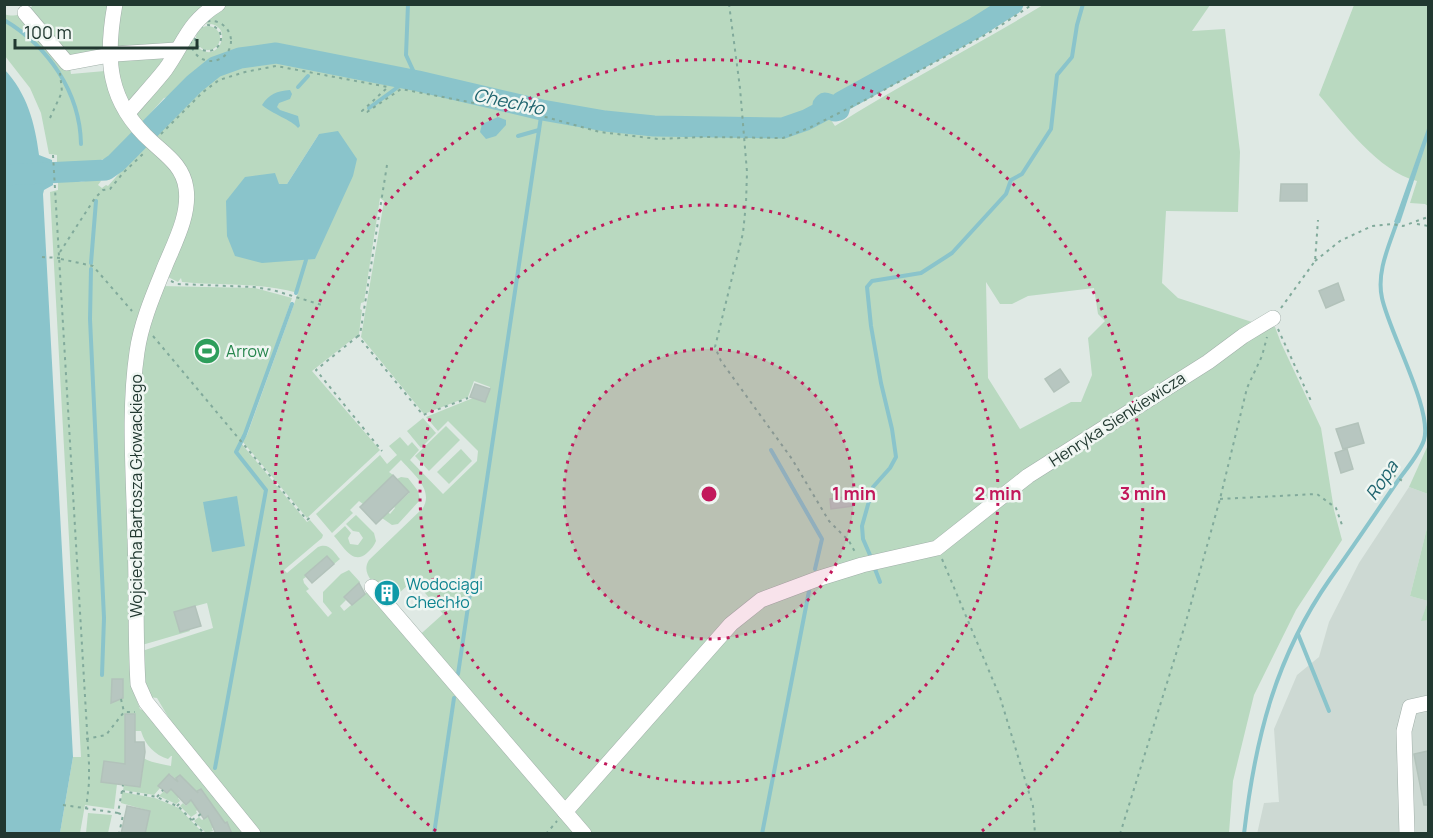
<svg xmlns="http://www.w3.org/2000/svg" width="1433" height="838" font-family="Manrope,sans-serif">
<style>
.built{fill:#cdd9d3}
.green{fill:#b9d9c0;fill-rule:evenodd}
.water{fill:#8ac4cb}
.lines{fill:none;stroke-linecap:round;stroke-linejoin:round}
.stream{stroke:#8ac4cb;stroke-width:4}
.river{stroke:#8ac4cb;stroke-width:21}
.building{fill:#b7c6c0;stroke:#b2c2ba;stroke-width:1.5}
.minor-casing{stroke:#a2b0aa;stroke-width:16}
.path{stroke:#81aa9b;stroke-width:2;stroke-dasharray:3 4.5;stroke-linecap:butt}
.minor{stroke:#fff;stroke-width:15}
.ring{fill:none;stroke:#c2185b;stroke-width:3;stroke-dasharray:3 6}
.labels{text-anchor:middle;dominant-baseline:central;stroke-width:5;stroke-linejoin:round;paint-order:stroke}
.leisure-label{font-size:16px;fill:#27864d;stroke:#eff6f2;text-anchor:start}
.street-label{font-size:16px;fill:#213830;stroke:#eff6f2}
.culture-label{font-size:16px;fill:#0d838f;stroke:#eff6f2;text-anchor:start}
.water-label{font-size:18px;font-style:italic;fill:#20656f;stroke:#eff6f2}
.centre{fill:#c2185b;stroke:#eff6f2;stroke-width:3}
.ring-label{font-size:18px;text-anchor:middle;font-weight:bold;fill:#c2185b;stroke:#eff6f2;stroke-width:5;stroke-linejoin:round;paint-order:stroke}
</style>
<rect width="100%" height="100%" fill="#dfe9e4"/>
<path class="built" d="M1409,487L1428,494V524L1410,596L1428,601L1422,620H1428V833L1257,834L1264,803L1279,802L1274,729L1297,675L1319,657L1329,622L1359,563Z"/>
<g class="green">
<path d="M33,5H110L105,49L70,68L71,74L105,71L137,133L112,157L93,162L80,161L57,167V155L49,154L41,113L30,88L5,56L4,14C16,18 26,14 33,5Z"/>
<path d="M120,5H211L174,45L115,52Z"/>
<path d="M222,5H1003L804,118L782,124L754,125L636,120L549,104L285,50C232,50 208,61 172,100L169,97L164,98L140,125L135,109L194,35L196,45C218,70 238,21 204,24Z"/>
<path d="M1043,5H1210L1192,31L1225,29L1240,152L1238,212L1166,211L1162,283L1178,298L1252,322L1275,327L1281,343L1321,428L1334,510L1342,540L1296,610L1254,695L1233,781L1229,833H259L170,720L157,698L149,697L146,691L142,651L213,628L207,603L174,612L180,631L189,629L190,631L142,645L137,434L142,348L161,286L255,288L292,298L242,441L247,435L298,293C260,282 221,286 182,282L181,278L178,282L166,276L193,199L154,138L181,111L177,107C185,97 193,87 203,79C225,62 256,55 283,57L615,127L646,131L686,132L782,131L800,127L827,114L835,126C903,83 974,47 1043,5ZM319,134L262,263L279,184H287ZM380,198L384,201L361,337L424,414L468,397L474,381L490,387L485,402L473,398L426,417L438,431L448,421L478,451L477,461L443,494L410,460L419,450L412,442L408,446L400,437L389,446L397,455L387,464L380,455L316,514L332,533L353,513L350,510L359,501L363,504L393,475L389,472L401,460C412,473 434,489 423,508L369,560C361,573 373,581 380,592L386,586L393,595L391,597L392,599L414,580L443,614L414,640L369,590L344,611L340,606L346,600L344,597L360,582L349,570L341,574L323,592V602L332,613L328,617L306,591L309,589L304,583L303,579L306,577L305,575L327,556L334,564L340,559C334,552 329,542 318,547L287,573L284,570L322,538L323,535L310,520L307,522L241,443L242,441L307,518L380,450L312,371L359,334L362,310L360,309L361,303L364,302ZM986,282L1000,304H1012L1028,296L1094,288L1098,314L1105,321L1088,338L1092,375L1081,402H1071L1020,429L988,378Z"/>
<path d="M1354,5H1428V206L1425,204L1410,203L1417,181C1378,171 1345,125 1319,95Z"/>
<circle cx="208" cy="38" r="12"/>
<path d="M168,53L135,100L126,102L115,58Z"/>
<path d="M146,143L168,161L179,184L180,204L175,227L138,322L130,683L140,709L142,710L144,707L247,833H228L231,832L227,822L212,828L213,831L206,833L194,821L199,817L202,820L216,811L209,802L196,811L197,813L191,817L180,806L183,803L186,806L197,793L189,786L178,798L180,801L176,804L159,796L164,791L167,793L178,781L170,774L159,786L160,788L154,795L123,790L124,785L140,787L143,767L105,761L101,782L117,784L114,809L85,805L80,833H60L73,757H81L50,192L58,190V178L66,176L81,182L98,178L101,181L98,185L102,188L106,185L108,186ZM135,731H141C145,745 155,755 168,759L171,756H172L171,766C144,760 135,761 135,731Z"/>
<path d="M423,418L436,433L421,448L407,431Z"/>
<path d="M446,426L460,440L429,471L415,456Z"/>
<path d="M1428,445V494L1409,487Z"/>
<path d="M461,449L472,461L449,484L437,472Z"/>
<path d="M401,477L408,478L418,491L420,500L398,524L392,525L382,518L388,512L390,514L395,508L394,507L409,493L397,479Z"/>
<path d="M356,515L374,533L376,541C374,546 371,549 367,553C353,566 343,546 334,536L345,526L351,533L348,538L350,544L358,545L363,538L359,532L353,531L346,524Z"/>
<path d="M1428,524V620L1421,621L1428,601L1410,596Z"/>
<path d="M122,792L155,798L179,808L203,833H145L150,811L121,803Z"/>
<path d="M88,813L112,815L108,833H86Z"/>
</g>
<g class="water">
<path d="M4,69C27,93 35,123 39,155L52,160L53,185L44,190L43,194L73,757L60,833H5Z"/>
<path d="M290,90L292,94L290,99L279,103L277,107L280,110L298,116L300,126L298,128C292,120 272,114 262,105C269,94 277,91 290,90Z"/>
<path d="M498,117L506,120V125L496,136L486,139L480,132L482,124Z"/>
<path d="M1428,126V138L1400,223L1394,222Z"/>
<path d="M338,131L357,159L353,176L315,259L262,263L235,256L227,236L226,201L245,177L275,173L279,184H287L319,134Z"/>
<path d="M237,496L245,546L212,552L203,502Z"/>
</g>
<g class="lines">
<g class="stream">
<path d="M408,4L406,55L418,81"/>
<path d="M4,20C48,46 80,92 81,144"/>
<path d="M314,69L320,62"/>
<path d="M298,87L308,76"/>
<path d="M369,108L409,79"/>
<path d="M518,136L539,130"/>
<path d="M91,263L96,201"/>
<path d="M91,269L90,319L104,618L102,675"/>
<path d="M296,293L306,260"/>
<path d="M771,450L822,539L815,569"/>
<path d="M870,555L863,539L862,526L873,487L890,468L896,457L892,429L881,383L871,326L867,287L872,281L921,273L952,253L1006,194L1011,180L1022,174L1051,129L1057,75L1072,57L1077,25L1083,4"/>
<path d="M875,569L880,582"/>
<path d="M1298,634L1329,711"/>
<path d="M458,674L542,110"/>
<path d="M215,768L266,490L236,452L245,434L292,304"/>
<path d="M434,834L454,698"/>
<path d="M762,834L809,591"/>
<path d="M1244,834C1255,739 1275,658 1330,579C1353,547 1375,514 1397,482C1406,469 1419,455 1424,440C1433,410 1389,332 1382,298C1376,271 1390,244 1398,219"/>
</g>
<path class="river" d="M4,175L106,170L116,163L194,84L215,67L240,58L276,53L418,81L542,110L605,121L654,126L783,128L806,120L825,110L823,105L825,103L831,105L835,111L839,110L841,102L975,28L1013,4"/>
</g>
<g class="building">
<path d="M1281,184H1307V201H1280Z"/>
<path d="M1338,283L1344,300L1326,308L1319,291Z"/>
<path d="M1060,369L1069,382L1054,392L1045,379Z"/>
<path d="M475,384L490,389L485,402L470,397Z"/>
<path d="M1358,423L1364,443L1343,449L1336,429Z"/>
<path d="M1347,449L1353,469L1341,473L1335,453Z"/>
<path d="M393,475L409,492L376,524L360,507Z"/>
<path d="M852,496L853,506L831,509L830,499Z"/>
<path d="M327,556L334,564L312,583L305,575Z"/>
<path d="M359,583L365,594L352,605L344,597Z"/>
<path d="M195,606L201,626L180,632L174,612Z"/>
<path d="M112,679H123V698L111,703Z"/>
<path d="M125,714H135V742H144L145,752L140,787L101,782L104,761L125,764Z"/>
<path d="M1428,751V805H1424L1414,754Z"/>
<path d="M169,774L178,782L176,778L180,775L198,793L197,791L201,789L225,823L227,822L232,834H216L208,816L204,819L191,800L186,805L171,789L167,793L158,786Z"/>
<path d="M127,806L150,811L145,834H121Z"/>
</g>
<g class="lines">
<defs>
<g id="minor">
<path d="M115,4C105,59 107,102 152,142C166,155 183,166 186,188C190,214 175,242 165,266C154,293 141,323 137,352C128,413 134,477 135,538C137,587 135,635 138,684L146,702L253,834"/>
<path d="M25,13L67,63L115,54L176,50"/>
<path d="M128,113C140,99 153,85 165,70C184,44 187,23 218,4"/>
<path d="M372,587L584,834"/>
<path d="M565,812L731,624L761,600L817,579L862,565L937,548L1028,476L1208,362L1243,336L1273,318"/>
<path d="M1407,834L1404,731L1410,707L1428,703"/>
</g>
</defs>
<use href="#minor" class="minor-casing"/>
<g class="path">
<path d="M729,4L740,88L747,172L746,203L743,233L715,347L721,361L792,459L829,521L849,541L855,552"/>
<circle cx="211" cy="41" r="20"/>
<circle cx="208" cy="38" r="13"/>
<path d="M50,118L62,92L60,73"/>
<path d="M161,134L203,92L219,80L245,72L276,66L388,87L362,111L367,112L401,89L542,116L600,132L658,139L703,137L783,138L811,127L869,98L994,30L1033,4"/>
<path d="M53,155L89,764V783L86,809"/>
<path d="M387,165L360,335L358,336L423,415L468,398"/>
<path d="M1417,224L1428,226"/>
<path d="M60,252L95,198L103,190L110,189L123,173L144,153"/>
<path d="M42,257L60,258"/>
<path d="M61,259L93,266L132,311"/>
<path d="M1315,261L1340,241L1372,226L1392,224L1403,226L1428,217"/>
<path d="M171,281L177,284L254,287L273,290L325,306"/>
<path d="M1281,308L1315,261L1318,220"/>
<path d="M1278,329L1311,401"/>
<path d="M153,336L307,520L312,516"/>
<path d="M358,336L316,370L382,451"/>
<path d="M1393,475L1404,482"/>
<path d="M1220,499L1317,494L1336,508L1342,525"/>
<path d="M942,559L1000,697L1033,806L1035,834"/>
<path d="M121,699L124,712"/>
<path d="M86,739L106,735L124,712H135"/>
<path d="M122,791L157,797L179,807L205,834"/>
<path d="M157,797L163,790"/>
<path d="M63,805L118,813L123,785"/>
<path d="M177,806L182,801"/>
<path d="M118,813L123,815L119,834"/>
<path d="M192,820L201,814"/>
<path d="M214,834L215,833"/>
<path d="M546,834L557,821"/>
<path d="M1120,834L1185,625L1220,499L1247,388L1262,356L1267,337"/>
</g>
<use href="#minor" class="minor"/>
</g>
<circle cx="709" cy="494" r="145" fill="#c2185b" fill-opacity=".12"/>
<g class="ring">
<circle cx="709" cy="494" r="145"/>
<circle cx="709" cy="494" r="289"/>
<path d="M436 831A434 434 0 1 1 982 831"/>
</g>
<defs>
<symbol id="stadium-disc" viewBox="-11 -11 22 22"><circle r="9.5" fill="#2e9e5b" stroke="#eff6f2"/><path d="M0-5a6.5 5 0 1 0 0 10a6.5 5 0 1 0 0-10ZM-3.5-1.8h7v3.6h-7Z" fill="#fff"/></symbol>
<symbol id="building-disc" viewBox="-11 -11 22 22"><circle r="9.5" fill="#0f9aa8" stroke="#eff6f2"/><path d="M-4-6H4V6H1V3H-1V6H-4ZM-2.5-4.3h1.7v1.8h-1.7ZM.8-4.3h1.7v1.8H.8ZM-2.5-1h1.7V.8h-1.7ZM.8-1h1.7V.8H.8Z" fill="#fff"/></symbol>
</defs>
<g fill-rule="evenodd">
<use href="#stadium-disc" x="192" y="336" width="30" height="30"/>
<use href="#building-disc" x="372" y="578" width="30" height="30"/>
</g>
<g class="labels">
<g class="leisure-label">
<text x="226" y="351">Arrow</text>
</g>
<g class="street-label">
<text transform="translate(1117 419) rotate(-33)">Henryka Sienkiewicza</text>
<text transform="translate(136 496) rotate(-90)">Wojciecha Bartosza Głowackiego</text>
</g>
<g class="culture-label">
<text x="406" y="584">Wodociągi<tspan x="406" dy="18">Chechło</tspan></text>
</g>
<g class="water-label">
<text transform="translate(509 101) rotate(12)">Chechło</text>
<text transform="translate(1381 480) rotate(-56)">Ropa</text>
</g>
</g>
<circle cx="709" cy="494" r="9" class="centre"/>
<g class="ring-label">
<text x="854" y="500">1 min</text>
<text x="998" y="500">2 min</text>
<text x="1143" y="500">3 min</text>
</g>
<rect width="1433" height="838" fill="none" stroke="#213830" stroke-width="12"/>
<path d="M15 39v9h182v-9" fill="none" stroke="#213830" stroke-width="3"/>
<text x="24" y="39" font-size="18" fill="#213830" stroke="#eff6f2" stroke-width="4.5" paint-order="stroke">100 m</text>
</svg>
